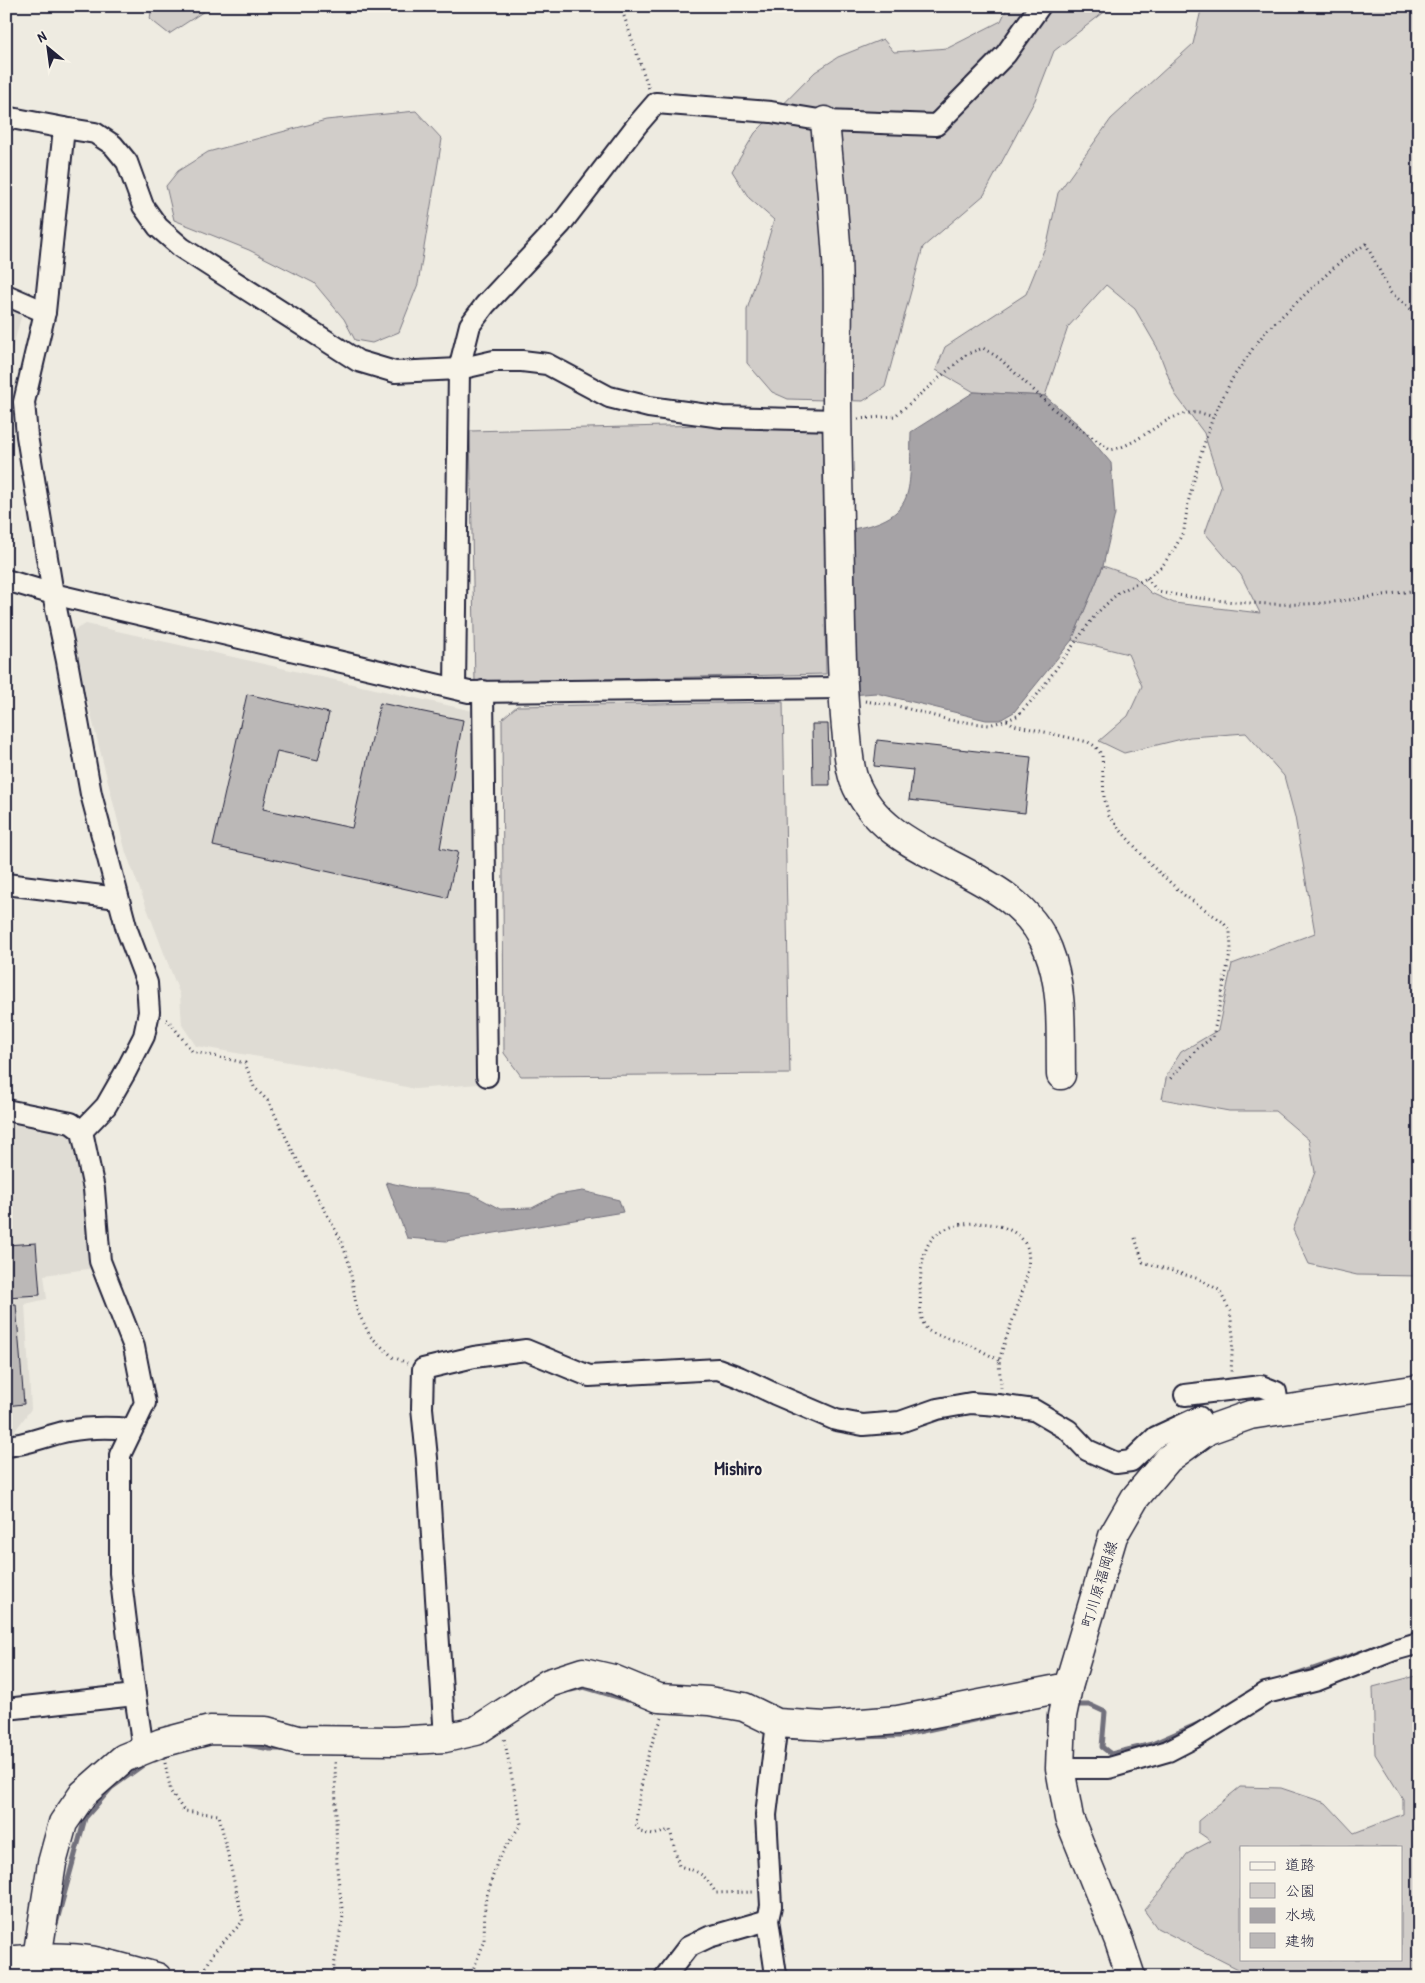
<svg xmlns="http://www.w3.org/2000/svg" width="1425" height="1983" font-family="'Patrick Hand','Klee One',sans-serif">
<style>
.built{fill:#dfdcd4}
.green{fill:#d1cdc9;stroke:#7a7882;fill-rule:evenodd}
.water{fill:#a6a3a6;stroke:#716f7b}
.lines{fill:none;stroke-linecap:round;stroke-linejoin:round}
.stream{stroke:#716f7b;stroke-width:5}
.building{fill:#bbb8b7;stroke:#22223b}
.street-casing{stroke:#22223b;stroke-width:24}
.secondary-casing{stroke:#22223b;stroke-width:31}
.path{stroke:#22223b;stroke-width:3;stroke-dasharray:1 4;stroke-linecap:butt}
.street{stroke:#f7f3e8;stroke-width:20}
.secondary{stroke:#f7f3e8;stroke-width:28}
.labels{text-anchor:middle;dominant-baseline:central;stroke-width:4.5;stroke-linejoin:round;paint-order:stroke}
.street-label{font-size:15px;fill:#22223b;stroke:#f7f3e8}
.quarter-label{font-size:18px;font-weight:bold;fill:#22223b;stroke:#f7f3e8}
</style>
<rect width="100%" height="100%" fill="#eeebe1"/>
<filter id="ink" filterUnits="userSpaceOnUse"><feTurbulence type="fractalNoise" baseFrequency=".02" numOctaves="2"/><feDisplacementMap in="SourceGraphic" scale="10" xChannelSelector="R" yChannelSelector="G"/><feConvolveMatrix kernelMatrix="1 2 1 2 8 2 1 2 1" color-interpolation-filters="sRGB"/></filter>
<g filter="url(#ink)">
<g class="built">
<path d="M6,304L23,310L6,372Z"/>
<path d="M86,624L473,711L479,1084L415,1089L312,1066L196,1046L182,1025L180,995L126,853L70,632Z"/>
<path d="M6,1121L77,1137L94,1268L44,1275L47,1299L25,1304L31,1409L12,1435H6Z"/>
</g>
<g class="green">
<path d="M152,6H212L169,34L150,19Z"/>
<path d="M1008,6H1112L1054,51L1035,100L984,195L923,247L885,387L863,401L788,399L772,392L747,363V310L774,220L749,198L732,171L755,133L815,72L838,57L883,39L894,52L948,48L1001,21Z"/>
<path d="M1202,6H1419V1276L1357,1275L1309,1264L1293,1230L1315,1172L1309,1140L1275,1111H1229L1162,1099L1167,1074L1181,1052L1218,1030L1232,964L1315,933L1295,817L1284,776L1246,733L1190,737L1124,753L1099,741L1128,716L1142,686L1128,654L1072,640L1103,566L1135,577L1151,593L1174,603L1260,613L1241,575L1205,533L1221,487L1204,433L1175,394L1157,347L1135,309L1106,285L1068,327L1045,396L974,392L936,370L945,347L1026,294L1048,240L1058,193L1111,119L1193,44Z"/>
<path d="M416,111L442,139L418,284L399,332L372,343L355,340L344,319L314,283L249,250L174,220L166,186L178,171L208,152L326,120Z"/>
<path d="M822,422L826,674L475,682L470,431Z"/>
<path d="M783,702L790,1074L521,1076L504,1053L502,719L517,706Z"/>
<path d="M1419,1675V1977H1254L1157,1928L1144,1910L1162,1889L1187,1854L1211,1841L1198,1832V1821L1240,1787L1281,1788L1326,1803L1354,1833L1403,1814V1799L1375,1754L1373,1687ZM1241,1847H1401V1959H1241Z"/>
</g>
<g class="water">
<path d="M974,392L1045,396L1079,425L1111,463L1115,514L1103,566L1072,640L1014,712L1000,720H986L876,693L851,695L852,529C919,518 909,488 911,432Z"/>
<path d="M386,1182L417,1189H438L472,1194L500,1209L532,1208L557,1195L583,1191L619,1200L623,1212L446,1241L407,1238Z"/>
</g>
<g class="lines">
<g class="stream">
<path d="M1287,1678L1419,1632"/>
<path d="M571,1690L584,1687L628,1700"/>
<path d="M1073,1705H1090L1105,1712L1102,1747L1111,1754L1152,1744L1200,1723"/>
<path d="M755,1726L771,1736"/>
<path d="M779,1737L806,1738"/>
<path d="M857,1737L899,1736L1020,1710"/>
<path d="M242,1744L270,1749H285"/>
<path d="M155,1760L173,1753"/>
<path d="M56,1924L85,1818L111,1788L143,1765"/>
</g>
</g>
<g class="building">
<path d="M247,694L329,713L318,760L277,751L263,809L352,828L380,703L463,720L440,848L458,852L447,898L213,846Z"/>
<path d="M812,724H828L830,785H813Z"/>
<path d="M877,740L1031,757L1025,813L909,800L913,770L874,766Z"/>
<path d="M36,1243L40,1295L6,1297V1245Z"/>
<path d="M6,1304H16L24,1404L6,1406Z"/>
</g>
<g class="lines">
<defs>
<g id="street">
<path d="M6,117L64,128L45,312L24,402L27,436L53,594L67,661L91,794L127,930L147,983L149,1012L144,1036L126,1071L106,1106L82,1131"/>
<path d="M64,128L95,133L113,145L127,162L143,206L158,227L182,248L358,361L395,372L459,369L494,361H522L547,364L609,397L649,407L722,417L837,420"/>
<path d="M6,295L45,312"/>
<path d="M6,580L53,594L469,692L842,688"/>
<path d="M455,688L459,369L470,325L485,305L561,224L637,125L656,103L771,112L825,121L936,125L1006,54L1040,6"/>
<path d="M483,691L487,1076"/>
<path d="M6,884L118,898"/>
<path d="M6,1110L71,1123L82,1131L94,1189L100,1261L134,1347L145,1403L120,1455V1573L135,1695L143,1749"/>
<path d="M1185,1395L1261,1386L1276,1392L1279,1411"/>
<path d="M6,1446C27,1445 47,1435 68,1431C89,1427 110,1427 131,1429"/>
<path d="M6,1709L135,1695"/>
<path d="M777,1723L766,1815L771,1906L768,1920L776,1975L778,1977"/>
<path d="M445,1738L427,1458L422,1408L423,1369L474,1357L526,1350L589,1376L718,1369L739,1377L775,1394L836,1420L863,1425L900,1422L937,1409L971,1403L998,1405L1034,1410L1068,1430L1087,1450L1116,1463L1131,1461L1156,1437L1199,1417L1208,1430"/>
<path d="M1060,1768H1109L1168,1751L1197,1736L1266,1693L1318,1680L1394,1650L1419,1643"/>
<path d="M665,1977L688,1947L709,1937L768,1920"/>
</g>
<g id="secondary">
<path d="M825,121C829,166 834,212 837,258C839,300 837,342 837,384C837,448 839,511 840,575C841,626 841,677 846,728C848,745 848,763 854,780C887,867 1014,862 1048,949C1064,989 1060,1033 1061,1075"/>
<path d="M37,1958L52,1863L63,1823L83,1794L124,1758L161,1743L210,1730L266,1731L298,1740L394,1741L445,1738L476,1731L549,1683L583,1672L613,1679L659,1698L709,1701L744,1707L777,1723L825,1726L898,1720L1068,1687"/>
<path d="M6,1961C27,1959 48,1956 69,1958C99,1959 128,1970 157,1977"/>
<path d="M1131,1977L1119,1941L1069,1818L1060,1768L1062,1716L1068,1687L1113,1536L1135,1498L1168,1459L1208,1430L1250,1415L1419,1389"/>
</g>
</defs>
<use href="#street" class="street-casing"/>
<use href="#secondary" class="secondary-casing"/>
<g class="path">
<path d="M624,6V16L649,89"/>
<path d="M858,419L895,416L967,354L983,348L999,358L1056,411L1110,450C1146,445 1172,399 1213,417"/>
<path d="M1147,578L1158,592C1213,601 1268,607 1323,603C1355,600 1387,594 1419,590"/>
<path d="M865,701L898,706L949,720L989,725L1007,720L1017,716L1037,695L1096,614L1118,593L1147,578L1163,565L1176,546L1184,530L1188,503L1200,457L1213,417L1232,379L1254,347L1266,331L1342,260L1366,244L1391,293L1419,316"/>
<path d="M1007,720L1014,725L1088,742L1095,746L1102,755L1104,797L1109,816L1115,824L1152,866L1184,895L1223,922L1230,932L1231,949L1213,1037L1198,1048L1169,1080"/>
<path d="M166,1020H168L192,1051L245,1063L254,1087L269,1102L293,1152L341,1240L349,1263L357,1310L370,1336L393,1357L407,1363"/>
<path d="M1135,1238L1143,1262L1199,1279L1219,1290L1230,1311L1233,1336L1231,1373"/>
<path d="M999,1360C990,1356 981,1350 972,1346C963,1342 936,1336 929,1331C919,1322 921,1307 920,1295C920,1279 921,1253 931,1240C949,1215 1021,1217 1028,1251C1033,1278 1007,1329 1000,1358C998,1367 1001,1378 1001,1388"/>
<path d="M662,1718C646,1754 640,1785 636,1824L640,1832L653,1835L670,1830L679,1866C701,1872 704,1874 716,1893L754,1892"/>
<path d="M165,1763L171,1792L184,1811L219,1815L243,1921L214,1952L201,1977"/>
<path d="M332,1977L343,1916L337,1870L335,1761"/>
<path d="M470,1977L484,1943L485,1902L498,1859L521,1824L504,1738"/>
</g>
<use href="#street" class="street"/>
<use href="#secondary" class="secondary"/>
</g>
</g>
<g class="labels">
<g class="street-label">
<text transform="translate(1099 1584) rotate(-73)">町川原福岡線</text>
</g>
<g class="quarter-label">
<text x="738" y="1468">Mishiro</text>
</g>
</g>
<rect width="1425" height="1983" fill="none" stroke="#f7f3e8" stroke-width="25"/>
<rect x="12" y="12" width="1400" height="1958" fill="none" stroke="#22223b" stroke-width="2" filter="url(#ink)"/>
<rect x="1240" y="1846" width="162" height="115" fill="#f7f3e8" stroke="#a29fa3"/>
<rect x="1250" y="1862" width="25" height="8" fill="#f7f3e8" stroke="#a29fa3"/>
<text x="1285" y="1870" font-size="15" fill="#22223b">道路</text>
<rect x="1250" y="1883" width="25" height="15" fill="#d1cdc9" stroke="#a29fa3"/>
<text x="1285" y="1896" font-size="15" fill="#22223b">公園</text>
<rect x="1250" y="1908" width="25" height="15" fill="#a6a3a6" stroke="#a29fa3"/>
<text x="1285" y="1920" font-size="15" fill="#22223b">水域</text>
<rect x="1250" y="1933" width="25" height="15" fill="#bbb8b7" stroke="#a29fa3"/>
<text x="1285" y="1946" font-size="15" fill="#22223b">建物</text>
<g transform="translate(48 48) rotate(331)" stroke="#f7f3e8" stroke-width="4" paint-order="stroke">
<path d="M0-4L9 19L0 12L-9 19Z" fill="#22223b"/>
<text y="-8" font-size="14" font-weight="bold" text-anchor="middle" fill="#22223b">N</text>
</g>
</svg>
